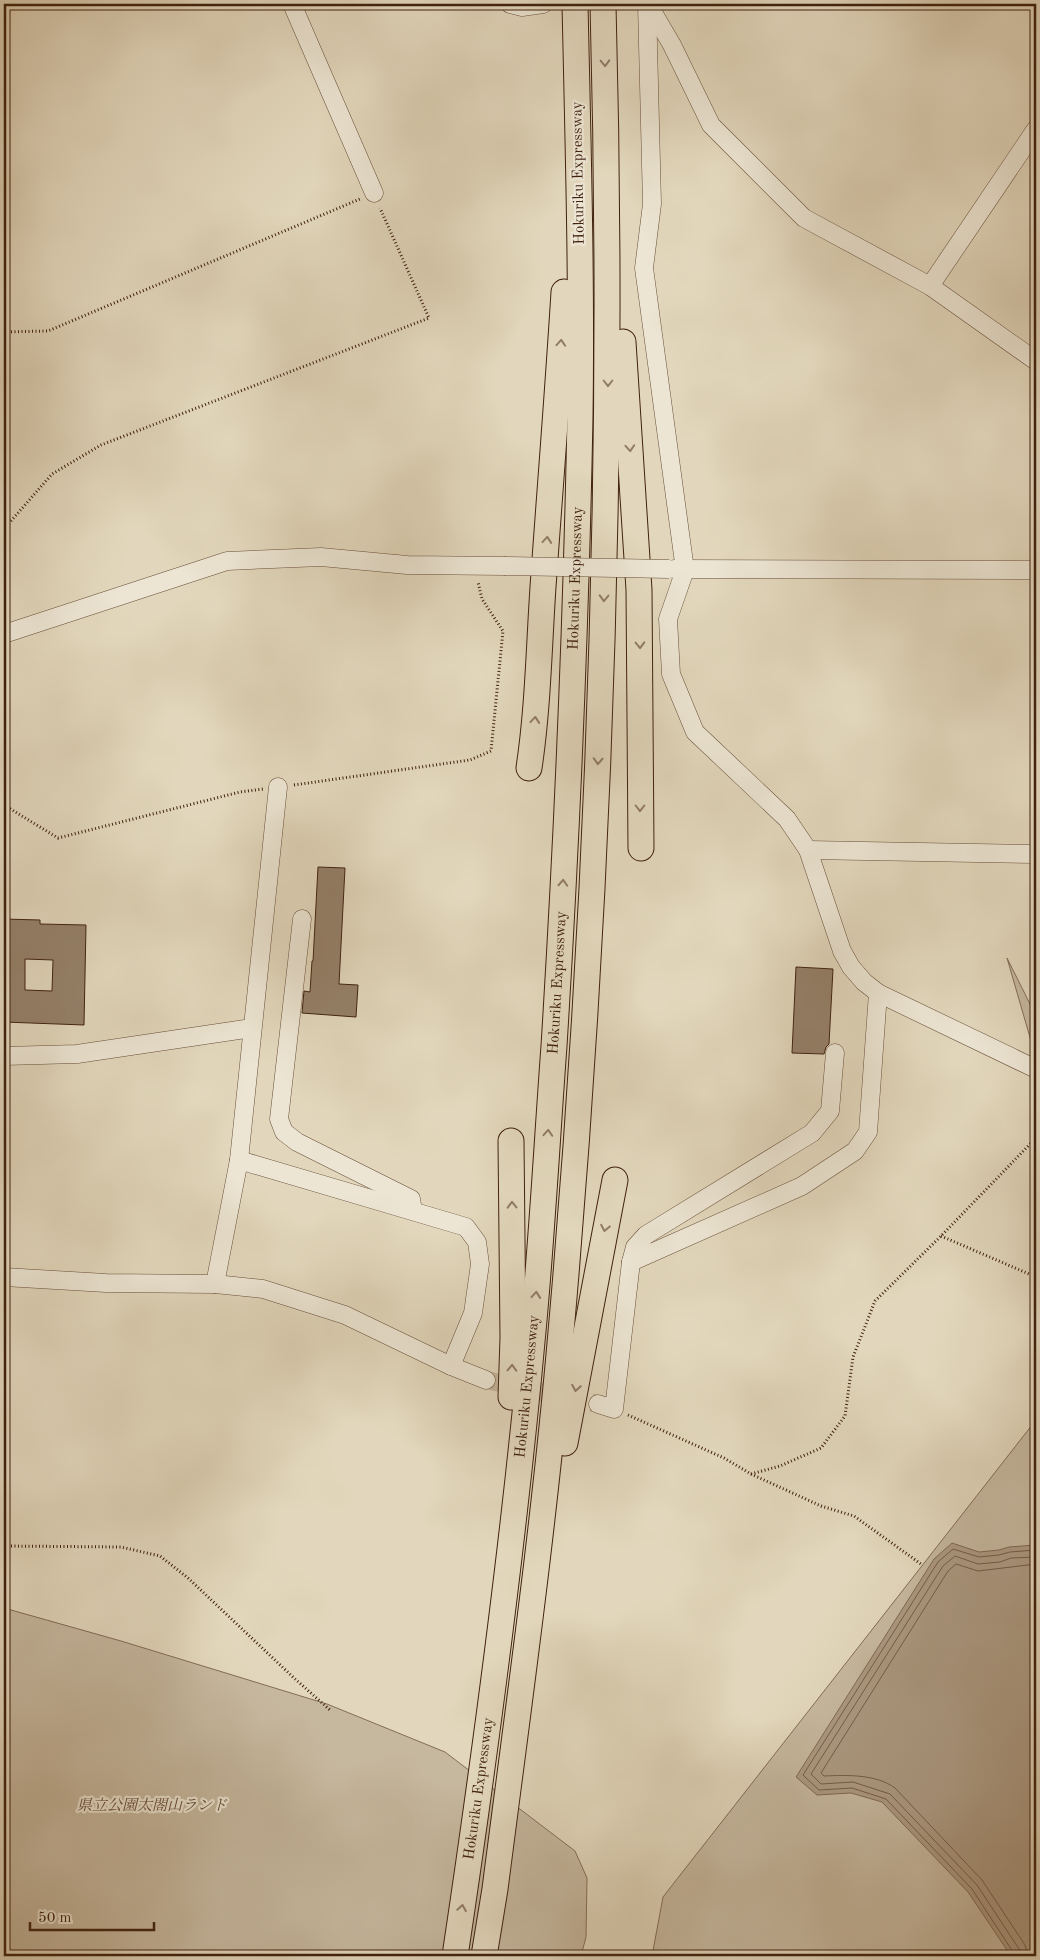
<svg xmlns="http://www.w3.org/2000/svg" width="1040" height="1960" font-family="'Old Standard TT','Noto Serif JP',serif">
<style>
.green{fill:#c6b89f;stroke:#836c57}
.water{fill:#ab9981;stroke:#806953}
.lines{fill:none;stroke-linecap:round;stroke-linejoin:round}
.shore{stroke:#765d48;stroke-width:1}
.building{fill:#948069;stroke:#40210f;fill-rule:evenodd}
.minor-tunnel{stroke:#c2b399;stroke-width:18;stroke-dasharray:18 9;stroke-linecap:butt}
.minor-casing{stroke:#684e3a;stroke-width:19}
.highway-casing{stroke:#40210f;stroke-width:27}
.path{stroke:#40210f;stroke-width:3;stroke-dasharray:1 2.5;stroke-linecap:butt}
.minor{stroke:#ece5d3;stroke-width:18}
.highway{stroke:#e2d7bc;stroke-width:25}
.minor-bridge-casing{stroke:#684e3a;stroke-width:19;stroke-linecap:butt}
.minor-bridge{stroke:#ece5d3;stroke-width:18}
.oneway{stroke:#917c66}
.labels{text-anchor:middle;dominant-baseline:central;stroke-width:4.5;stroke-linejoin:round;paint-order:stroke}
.street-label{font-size:15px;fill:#40210f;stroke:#ece5d3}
.park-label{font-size:15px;font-style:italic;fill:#624733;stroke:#ece5d3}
</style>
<rect width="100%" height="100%" fill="#e2d7bc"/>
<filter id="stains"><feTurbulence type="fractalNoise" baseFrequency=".004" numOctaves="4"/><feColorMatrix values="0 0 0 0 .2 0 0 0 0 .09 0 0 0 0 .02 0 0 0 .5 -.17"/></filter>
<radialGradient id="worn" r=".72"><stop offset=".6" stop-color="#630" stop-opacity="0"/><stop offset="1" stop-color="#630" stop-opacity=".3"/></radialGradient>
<g class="green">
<path d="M1007,958L1036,1016V1058Z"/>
<path d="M1036,1420V1956H652L663,1897Z"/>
<path d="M4,1608L121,1641L327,1704L445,1752L575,1851L587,1878L586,1937L581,1956H4Z"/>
</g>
<path class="water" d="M952,1543L979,1552L999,1550L1009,1547L1036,1545V1956H1011L968,1892L882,1802L851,1793L817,1795L796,1777L934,1559Z"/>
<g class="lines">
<g class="shore">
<path d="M1014,1956L1013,1952L972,1889L886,1799L852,1788L819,1790L803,1775L938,1562L953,1549L979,1557L999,1555L1010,1552L1036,1550"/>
<path d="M1021,1956L1019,1949L977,1885L890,1794L853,1782L821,1784L811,1774L943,1566L955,1556L978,1564L1000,1562L1011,1558L1036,1557"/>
<path d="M1028,1956L1025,1945L982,1880L895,1788C876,1774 847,1775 824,1776L821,1773L948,1571L956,1564L978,1571L1036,1564"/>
</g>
</g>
<g class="building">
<path d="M318,867L345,868L339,984L358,985L356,1017L302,1013L304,991L310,992L312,961H313Z"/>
<path d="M4,919L40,920V924L86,925L84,1025L4,1022ZM25,959L53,960L52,991L25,990Z"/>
<path d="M796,967L833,969L829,1044L826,1047L824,1054L792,1053Z"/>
</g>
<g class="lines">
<path class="minor-tunnel" d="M486,1380L598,1404"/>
<defs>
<g id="minor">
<path d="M292,4L374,193"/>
<path d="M510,4L522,7L543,4"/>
<path d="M647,4L652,204L644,268L685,570L668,619L671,674L695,732L787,819L808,850L842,951L851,967L864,982L878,993L1036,1069"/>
<path d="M648,4L672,45L711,125L804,218L930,286L1036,361"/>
<path d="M930,286L1036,129"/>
<path d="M674,569L1036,570"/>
<path d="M4,634L227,561L321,557L407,565L504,566"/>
<path d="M808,850L1036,854"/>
<path d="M302,919L279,1119L284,1132L297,1142L411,1199L413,1211"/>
<path d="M4,1056L77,1054L252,1028"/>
<path d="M239,1160L466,1227L477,1242L480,1264L473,1313L451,1366"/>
<path d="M631,1262L635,1247L646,1235L812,1133L830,1111L835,1053"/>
<path d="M4,1277L106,1283L215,1284L263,1289L345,1315L451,1366L486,1380"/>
<path d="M215,1284L239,1160L278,787"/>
<path d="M598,1404L614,1409L631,1262L802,1186L855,1151L868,1132L878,993"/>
</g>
<g id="highway">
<path d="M623,342L639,590L641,848"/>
<path d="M529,768C538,708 539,647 543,587C550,488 558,390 564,292"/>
<path d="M511,1141L513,1338L511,1397"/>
<path d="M565,1443L615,1180"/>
<path id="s1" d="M455,1956C486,1749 514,1539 533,1331C542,1236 547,1141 554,1046C567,837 576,627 580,417C582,279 578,142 575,4"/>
<path d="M484,1956L495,1889C519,1703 545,1518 561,1332C600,891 615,447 603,4"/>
</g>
</defs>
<use href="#minor" class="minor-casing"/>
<use href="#highway" class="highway-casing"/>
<g class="path">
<path d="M4,332L48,331L360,199"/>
<path d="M4,529L52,474L101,445L429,318L380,208"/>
<path d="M294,785L470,760L491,751L503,631L482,599L478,582"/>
<path d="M4,805L58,838L240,792L263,789"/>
<path d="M941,1236L1036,1277"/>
<path d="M628,1415L724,1458L751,1474L821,1506L854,1516L921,1564"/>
<path d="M751,1474L780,1466L821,1448L845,1416L853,1357L875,1301L941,1236L1036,1138"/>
<path d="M4,1546L121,1547L160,1556L188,1578L294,1678L330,1710"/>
</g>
<use href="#minor" class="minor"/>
<use href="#highway" class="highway"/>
<defs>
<path id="minor-bridge" d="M504,566L669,569"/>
</defs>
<use href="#minor-bridge" class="minor-bridge-casing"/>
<use href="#minor-bridge" class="minor-bridge"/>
</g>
<defs><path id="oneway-chevron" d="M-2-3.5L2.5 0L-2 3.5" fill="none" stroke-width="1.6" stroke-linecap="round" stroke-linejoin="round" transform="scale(1.25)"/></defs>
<g class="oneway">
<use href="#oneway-chevron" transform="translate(605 63) rotate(88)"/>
<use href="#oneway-chevron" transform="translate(561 343) rotate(-86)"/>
<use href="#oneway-chevron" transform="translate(608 383) rotate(90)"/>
<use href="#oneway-chevron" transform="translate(630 448) rotate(86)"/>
<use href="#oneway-chevron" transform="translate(547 540) rotate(-85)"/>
<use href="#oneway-chevron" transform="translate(604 598) rotate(92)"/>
<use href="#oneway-chevron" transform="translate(640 645) rotate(89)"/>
<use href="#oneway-chevron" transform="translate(535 720) rotate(-85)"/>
<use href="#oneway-chevron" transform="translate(598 761) rotate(93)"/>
<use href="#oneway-chevron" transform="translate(640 808) rotate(90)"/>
<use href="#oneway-chevron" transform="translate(563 883) rotate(-87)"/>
<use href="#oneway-chevron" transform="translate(548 1133) rotate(-86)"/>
<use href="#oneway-chevron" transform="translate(512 1205) rotate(-91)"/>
<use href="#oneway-chevron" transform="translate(605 1228) rotate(101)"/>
<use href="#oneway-chevron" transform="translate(536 1295) rotate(-85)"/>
<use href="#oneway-chevron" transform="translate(512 1368) rotate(-88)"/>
<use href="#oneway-chevron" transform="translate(576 1388) rotate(100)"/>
<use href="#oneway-chevron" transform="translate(462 1908) rotate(-81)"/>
</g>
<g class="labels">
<g class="street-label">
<text transform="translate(579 173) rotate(-91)">Hokuriku Expressway</text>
<text stroke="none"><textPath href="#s1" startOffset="1384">Hokuriku Expressway</textPath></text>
<text stroke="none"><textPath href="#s1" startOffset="979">Hokuriku Expressway</textPath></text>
<text stroke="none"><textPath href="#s1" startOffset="574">Hokuriku Expressway</textPath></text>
<text stroke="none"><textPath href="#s1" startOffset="169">Hokuriku Expressway</textPath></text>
</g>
<g class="park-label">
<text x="152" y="1806">県立公園太閤山ランド</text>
</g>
</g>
<rect width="1040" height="1960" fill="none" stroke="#e2d7bc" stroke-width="20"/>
<rect x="5" y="5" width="1030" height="1950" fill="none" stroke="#40210f" stroke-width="2.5"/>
<rect x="10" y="10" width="1020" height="1940" fill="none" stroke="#40210f"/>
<path d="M30 1922v8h124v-8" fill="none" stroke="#40210f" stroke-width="2.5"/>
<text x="38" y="1922" font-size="15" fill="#40210f" stroke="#ece5d3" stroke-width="4" paint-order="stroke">50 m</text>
<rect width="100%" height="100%" filter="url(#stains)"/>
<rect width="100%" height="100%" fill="url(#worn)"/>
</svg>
